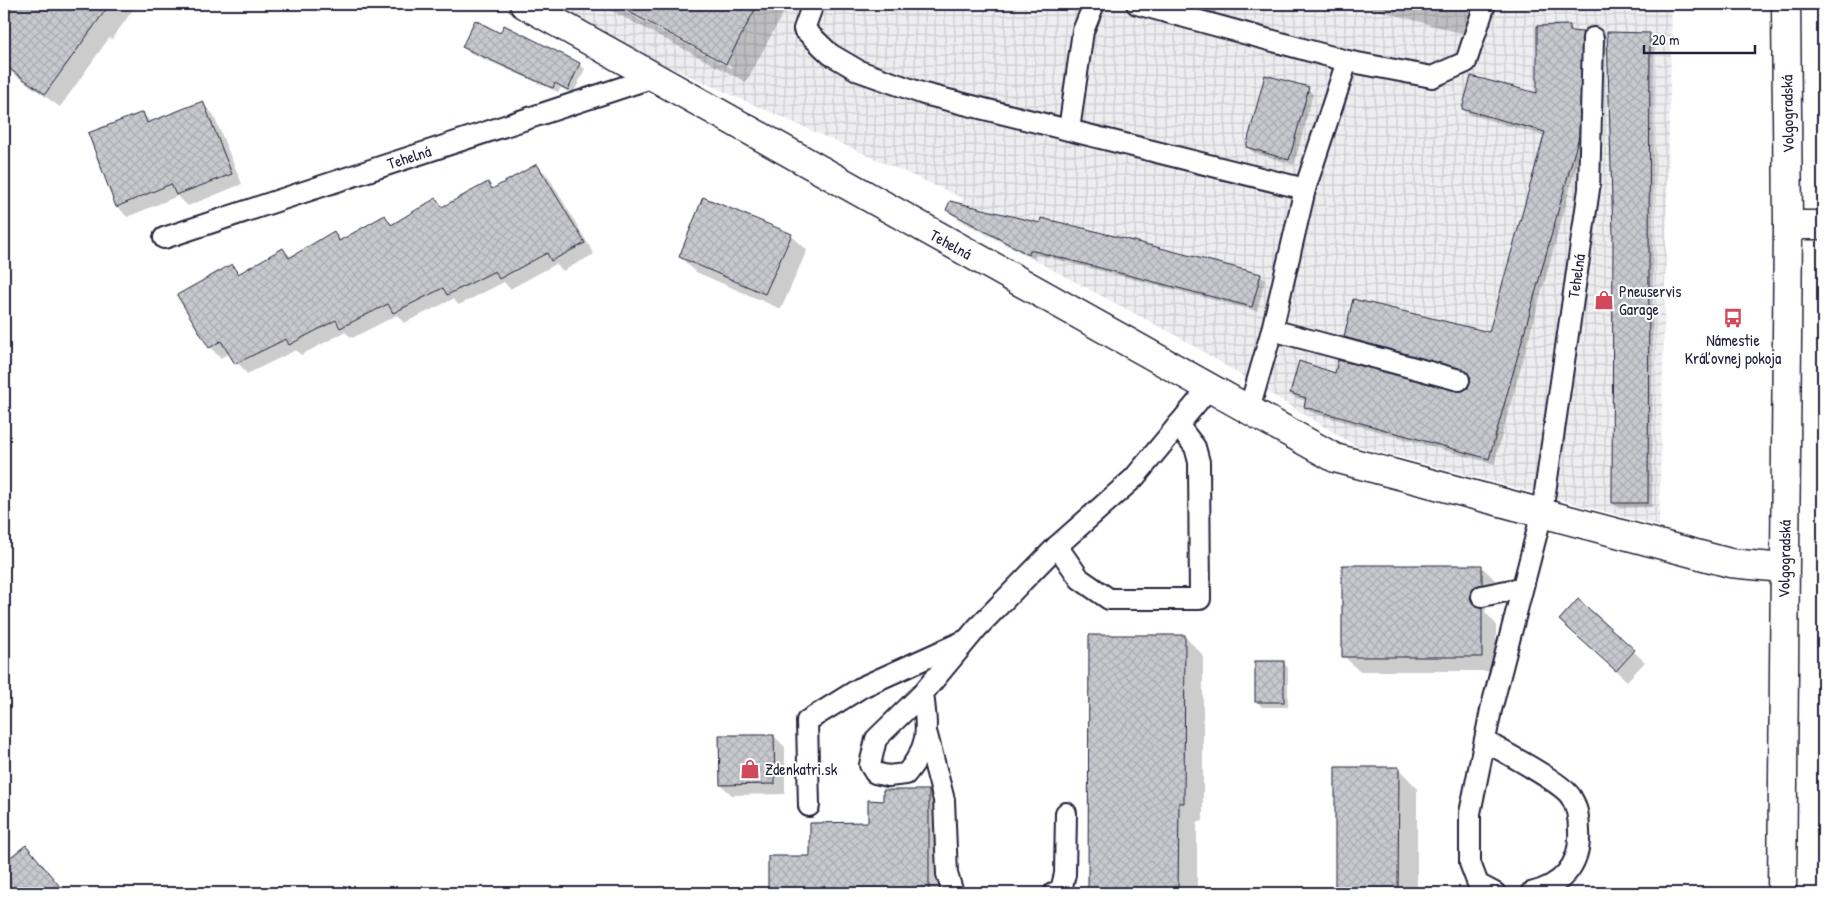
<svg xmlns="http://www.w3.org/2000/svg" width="1827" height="897" font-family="'Patrick Hand',sans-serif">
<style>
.industrial{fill:url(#industrial-grid)}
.shadow{fill:#0003}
.building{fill:url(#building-cross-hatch);stroke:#22223b}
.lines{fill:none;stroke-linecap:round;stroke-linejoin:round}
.service-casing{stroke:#22223b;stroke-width:24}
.minor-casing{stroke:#22223b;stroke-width:31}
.tertiary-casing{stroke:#22223b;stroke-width:31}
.service{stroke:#fff;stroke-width:20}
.minor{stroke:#fff;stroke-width:28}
.tertiary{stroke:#fff;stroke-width:28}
.labels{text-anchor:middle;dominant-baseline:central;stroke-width:4;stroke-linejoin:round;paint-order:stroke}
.street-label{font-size:16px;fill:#22223b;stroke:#fff}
.poi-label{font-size:16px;fill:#22223b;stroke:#fff;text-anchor:start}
</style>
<defs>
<pattern id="industrial-grid" width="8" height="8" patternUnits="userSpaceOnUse" patternTransform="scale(1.25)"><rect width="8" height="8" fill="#eeeef1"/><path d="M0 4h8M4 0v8" fill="none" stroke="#ccccd0"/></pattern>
<pattern id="building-cross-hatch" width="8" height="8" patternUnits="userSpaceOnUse" patternTransform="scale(1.25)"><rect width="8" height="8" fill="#c8c8cf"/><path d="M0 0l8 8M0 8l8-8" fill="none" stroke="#acacb3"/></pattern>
</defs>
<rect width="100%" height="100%" fill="#fff"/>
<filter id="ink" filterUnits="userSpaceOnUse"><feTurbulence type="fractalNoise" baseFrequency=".02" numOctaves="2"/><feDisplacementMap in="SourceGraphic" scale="10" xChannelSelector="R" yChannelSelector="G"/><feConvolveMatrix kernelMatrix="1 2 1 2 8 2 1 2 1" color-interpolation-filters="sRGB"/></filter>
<g filter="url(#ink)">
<path class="industrial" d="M528,4H1528V8L1672,9L1659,526L1354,445L1179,337L957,219L963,198Z"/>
<g class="shadow">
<path d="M6,4H132L135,7L112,39L109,38L60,107L4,67V7Z"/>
<path d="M599,4H611L731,68L732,66L616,4H788L746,82Z"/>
<path d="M1155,4H1217L1213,19Z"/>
<path d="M1356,4H1488L1478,38Z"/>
<path d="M1570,26L1575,33H1583L1588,38L1583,142L1494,464L1310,412L1305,406L1307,401L1296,398L1291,392L1336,375L1456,393L1469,389L1472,377L1469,373L1350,342L1345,337L1490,333L1545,136L1468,114L1463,109L1538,94Z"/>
<path d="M1649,34L1654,39L1652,507L1619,508L1613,503Z"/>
<path d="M500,35L579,64L585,69L573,94L561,88L558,92L468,52L463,46Z"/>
<path d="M1308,89L1313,94L1294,165L1253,152L1247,147Z"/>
<path d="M202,103L213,114L242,184L188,206L178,196L127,217L117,206L142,113L152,123Z"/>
<path d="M537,166L548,176L594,254L563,271L556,264L510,289L504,282L459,305L453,299L404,323L397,315L352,338L345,332L301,355L296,350L247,374L230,353L220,358L210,347L232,265L240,274L283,249L292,258L334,233L342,241L385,217L393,225L436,200L444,208L488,184L494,190Z"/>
<path d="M947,210L1260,275L1265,280L1257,311L1035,254L1034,259L953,215Z"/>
<path d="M791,235L807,250L781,309L696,272L680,257Z"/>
<path d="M1481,566L1496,581V599L1488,602L1485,612L1496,624V671H1359L1344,656Z"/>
<path d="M1579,601L1645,662L1627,681L1572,630Z"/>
<path d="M1090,636H1184L1203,655V821L1197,822V893H1090Z"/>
<path d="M1283,662L1288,668V707H1262L1257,701Z"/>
<path d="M774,736L785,747V794L732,795L721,785Z"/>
<path d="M1337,768H1398L1417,788V893H1336Z"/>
<path d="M928,791L948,810L947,893H769V858L811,857L870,823L884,802Z"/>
<path d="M26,847L36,858L65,893H4V864Z"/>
</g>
<g class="building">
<path d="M4,4H110L45,94L4,65Z"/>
<path d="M614,4H758L726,64Z"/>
<path d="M475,20L500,33L504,25L580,63L568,90L555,83L553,88L550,87L462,47Z"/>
<path d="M1570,25V31L1583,32L1579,136L1489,459L1304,407L1306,398L1290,393L1299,361L1335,373L1338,360L1456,391L1468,388L1471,377L1463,369L1344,337L1353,299L1489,332L1545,132L1462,109L1471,76L1537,93V26Z"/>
<path d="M1607,32L1650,33L1648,503H1612L1613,234Z"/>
<path d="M1265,75L1309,87L1289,160L1246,147Z"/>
<path d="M203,101L232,174L176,195L171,184L116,207L88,133L143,112L147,123Z"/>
<path d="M537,164L585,243L551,261L547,253L499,279L495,271L447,295L443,288L393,313L388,304L340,328L336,320L289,345L286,339L235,364L221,341L209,348L177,295L232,264L238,274L283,248L289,258L334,231L339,241L385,215L391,225L436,198L442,207L488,182L492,189Z"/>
<path d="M703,197L792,234L765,294L679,257Z"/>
<path d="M950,201L1040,223L1041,218L1079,227L1261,274L1252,307L1030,250L1029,255L946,210Z"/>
<path d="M1342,565H1482V584L1474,587L1470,598L1473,604L1482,608V657H1342Z"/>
<path d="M1578,599L1635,650L1616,671L1559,620Z"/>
<path d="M1089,635H1185L1184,803H1179L1178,893H1088Z"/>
<rect x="1255" y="661" width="29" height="41"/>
<path d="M719,735H774L775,784L720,785Z"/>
<path d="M1335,767H1399L1398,893H1335Z"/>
<path d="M883,790H929V893H768V856H810V823L868,822V800L883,801Z"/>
<path d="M26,845L65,893H4V862Z"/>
</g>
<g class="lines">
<defs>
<g id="service">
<path d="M813,4L804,29L830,54L859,71L924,94L1305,189"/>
<path d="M1137,4L1347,61L1305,189L1272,330L1249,410"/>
<path d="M1347,61L1432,77L1466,62L1485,4"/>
<path d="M1069,130L1083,31L1094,4"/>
<path d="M164,238L654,77"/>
<path d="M1272,330L1459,380"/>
<path d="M1057,546L1080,579L1109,599H1200L1199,462L1195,447L1178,425"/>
<path d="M1482,596L1521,588"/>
<path d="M923,693C927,729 931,744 906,774L888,776L875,773L870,765L876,739L923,693L977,628L1057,546L1134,478L1209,388"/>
<path d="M927,735L944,800L947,874L953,893"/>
<path d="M1485,741C1503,752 1562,782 1571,797C1577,806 1579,820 1579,831C1581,864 1563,885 1531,893"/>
<path d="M809,806L807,721L862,687L964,641"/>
<path d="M1054,893L1061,890L1065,874L1066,813"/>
<path d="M1495,893L1478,884L1470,863V813L1491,710L1542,513L1589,189L1593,38"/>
</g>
<g id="minor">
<path d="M524,4L1335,458L1730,563L1783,568"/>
<path d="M1788,225H1823"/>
</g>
<path id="tertiary" d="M1782,893L1788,225L1786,4"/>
</defs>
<use href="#service" class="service-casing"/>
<use href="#minor" class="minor-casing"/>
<use href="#tertiary" class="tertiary-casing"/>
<use href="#service" class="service"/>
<use href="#minor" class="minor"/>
<use href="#tertiary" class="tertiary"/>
</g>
</g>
<defs>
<symbol id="shop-bare" viewBox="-9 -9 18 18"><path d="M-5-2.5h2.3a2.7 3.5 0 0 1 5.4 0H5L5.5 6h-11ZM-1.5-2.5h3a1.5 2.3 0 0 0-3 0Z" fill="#d1495b" stroke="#fff" stroke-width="2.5" paint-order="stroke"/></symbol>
<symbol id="bus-bare" viewBox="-9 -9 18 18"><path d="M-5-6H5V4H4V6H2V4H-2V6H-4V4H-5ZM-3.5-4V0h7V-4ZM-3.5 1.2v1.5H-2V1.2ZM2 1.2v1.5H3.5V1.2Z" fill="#d1495b" stroke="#fff" stroke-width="2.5" paint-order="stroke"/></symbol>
</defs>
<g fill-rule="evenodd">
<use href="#shop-bare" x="1590" y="286" width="28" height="28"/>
<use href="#bus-bare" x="1719" y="304" width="28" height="28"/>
<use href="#shop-bare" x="736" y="755" width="28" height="28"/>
</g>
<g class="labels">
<g class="street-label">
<text transform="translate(1787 114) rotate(-91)">Volgogradská</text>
<text transform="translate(409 157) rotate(-18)">Tehelná</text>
<text transform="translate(951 244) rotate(29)">Tehelná</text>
<text transform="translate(1576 276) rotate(-82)">Tehelná</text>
<text transform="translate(1784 559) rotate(-89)">Volgogradská</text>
</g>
<g class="poi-label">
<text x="1619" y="291">Pneuservis<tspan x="1619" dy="18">Garage</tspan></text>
<text x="1733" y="340" text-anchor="middle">Námestie<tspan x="1733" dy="18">Kráľovnej pokoja</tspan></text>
<text x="765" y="769">Zdenkatri.sk</text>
</g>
</g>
<rect width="1827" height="897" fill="none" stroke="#fff" stroke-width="20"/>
<rect x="10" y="10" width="1807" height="877" fill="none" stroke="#22223b" stroke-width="2" filter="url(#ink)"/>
<path d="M1644 45v8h111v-8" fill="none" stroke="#22223b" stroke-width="2.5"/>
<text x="1652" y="45" font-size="15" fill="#22223b" stroke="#ffffff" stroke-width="4" paint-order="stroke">20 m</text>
</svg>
